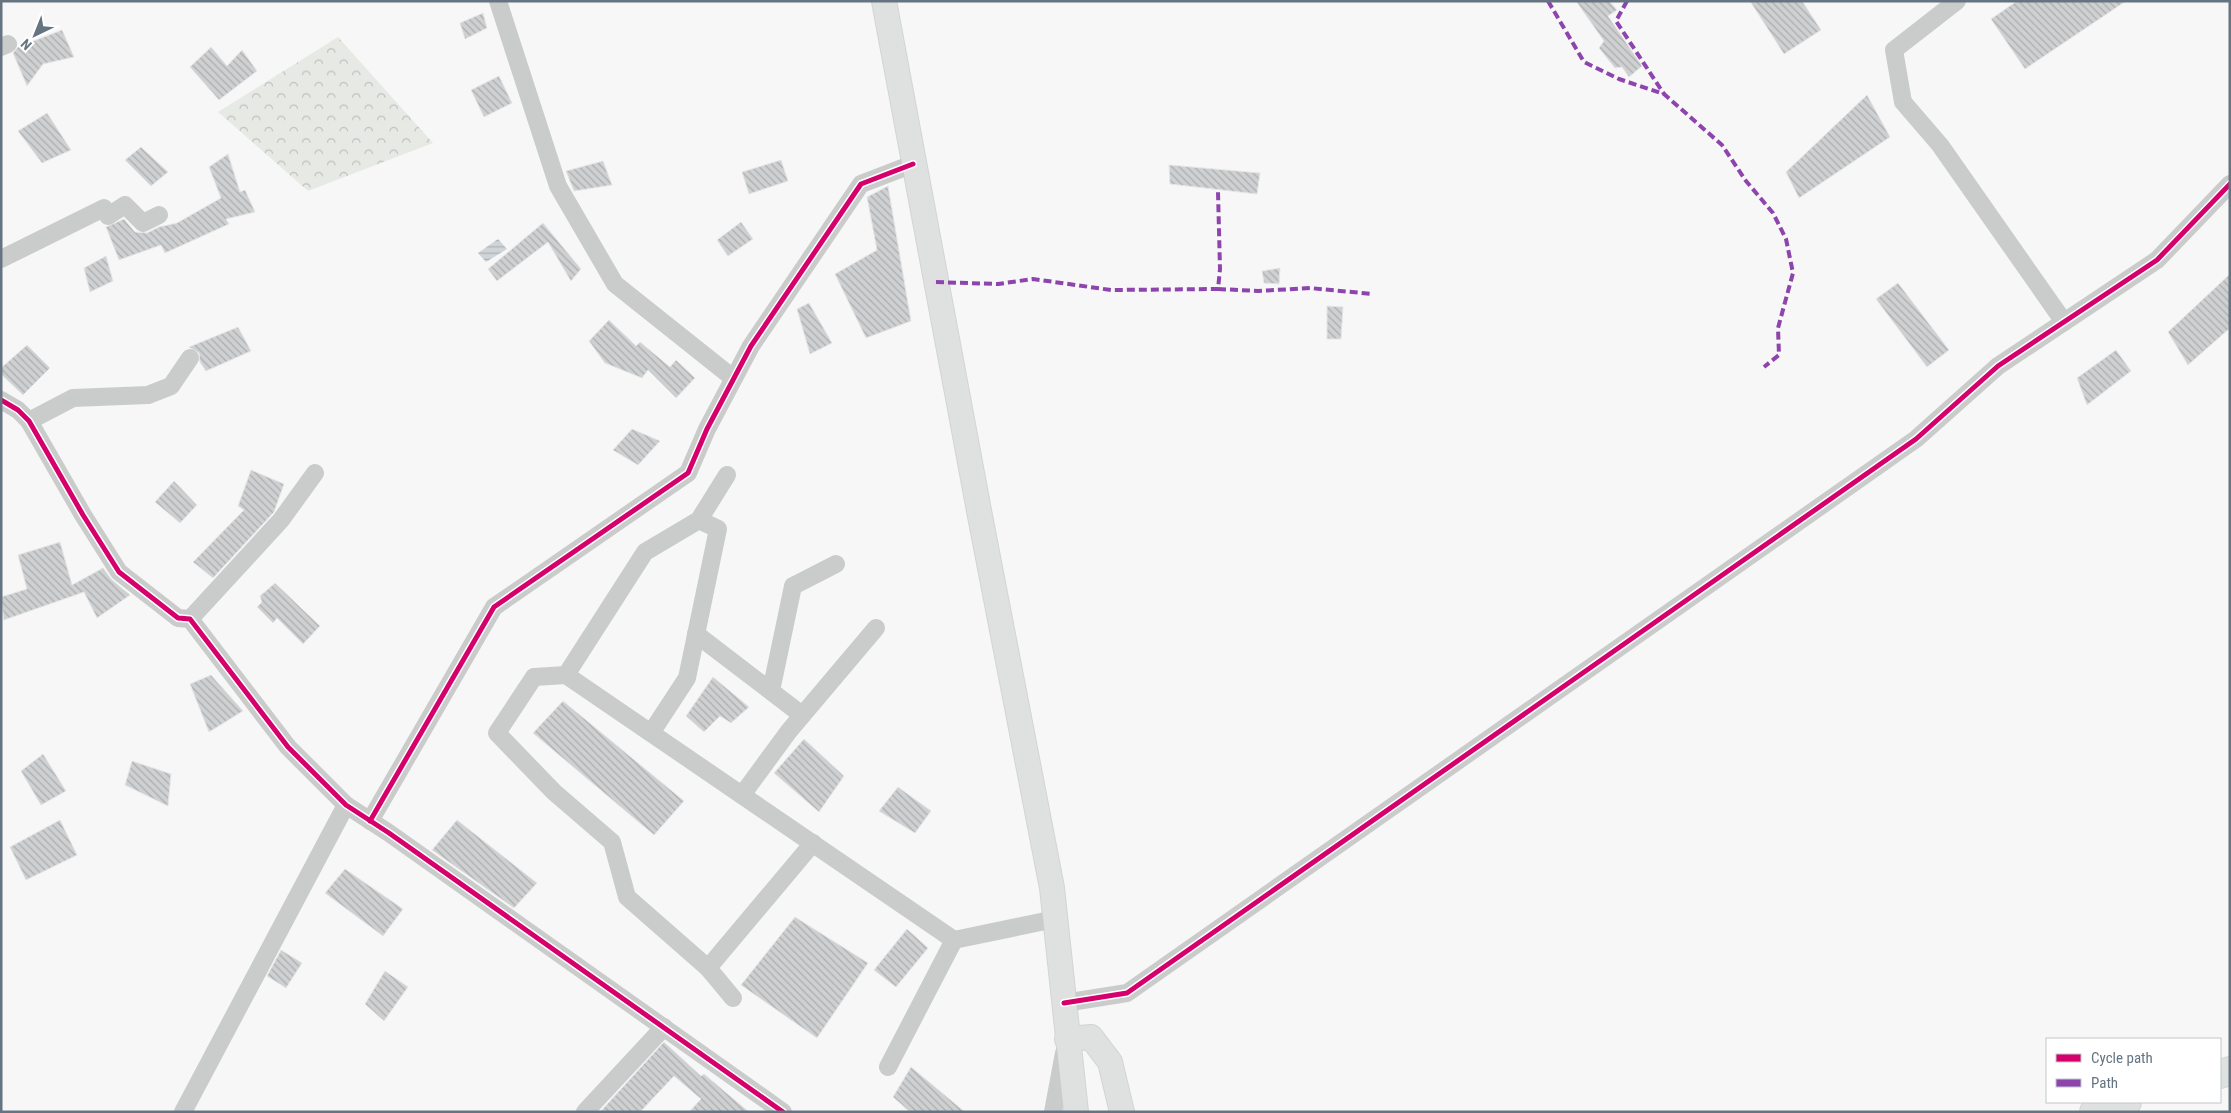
<svg xmlns="http://www.w3.org/2000/svg" width="2231" height="1113" font-family="'Roboto Condensed',sans-serif">
<style>
.forest{fill:url(#forest-crowns)}
.water{fill:url(#water-rules)}
.building{fill:url(#building-back-hatch);stroke:#e6e6e6}
.lines{fill:none;stroke-linecap:round;stroke-linejoin:round}
.secondary-casing{stroke:#d3d4d5;stroke-width:26}
.motorway-casing{stroke:#d3d4d4;stroke-width:30}
.minor{stroke:#cacccc;stroke-width:18}
.secondary{stroke:#dfe0e0;stroke-width:24}
.motorway{stroke:#dfe0e0;stroke-width:28}
.quiet{stroke:#8e44ad;stroke-width:4;stroke-dasharray:8 4;stroke-linecap:butt}
.cycleway-casing{stroke:#fff;stroke-width:8}
.cycleway{stroke:#d6006c;stroke-width:5}
</style>
<defs>
<pattern id="forest-crowns" width="20" height="18" patternUnits="userSpaceOnUse" patternTransform="scale(1.25)"><rect width="20" height="18" fill="#e6e9e4"/><path d="M2 6a3 3 0 1 1 6 0M12 15a3 3 0 1 1 6 0" fill="none" stroke="#bec1be"/></pattern>
<pattern id="water-rules" width="6" height="5" patternUnits="userSpaceOnUse" patternTransform="scale(1.25)"><rect width="6" height="5" fill="#ced4d8"/><path d="M0 2.5h6" fill="none" stroke="#abb1b4"/></pattern>
<pattern id="building-back-hatch" width="6" height="6" patternUnits="userSpaceOnUse" patternTransform="scale(1.25)"><rect width="6" height="6" fill="#cfd0d1"/><path d="M-1 5l2 2M0 0l6 6M5-1l2 2" fill="none" stroke="#acadaf"/></pattern>
</defs>
<rect width="100%" height="100%" fill="#f7f7f7"/>
<path class="forest" d="M338,37L433,143L308,191L218,112Z"/>
<path class="water" d="M498,239L507,249L486,262L478,253Z"/>
<g class="building">
<path d="M1576,1H1609L1617,10L1608,16L1642,66L1629,77L1622,67L1615,68L1599,48L1604,41Z"/>
<path d="M1750,1H1802L1821,30L1784,54Z"/>
<path d="M2017,1H2126L2025,69L1991,19Z"/>
<path d="M483,13L487,28L465,39L460,23Z"/>
<path d="M62,30L74,57L43,64L27,86L13,53L18,47Z"/>
<path d="M211,47L227,66L242,50L257,71L219,100L190,67Z"/>
<path d="M499,76L512,103L484,117L471,90Z"/>
<path d="M1867,95L1890,137L1799,198L1786,172Z"/>
<path d="M47,113L71,150L42,163L18,131Z"/>
<path d="M141,147L168,172L151,186L125,160Z"/>
<path d="M228,154L240,192L245,190L255,212L226,219L229,224L165,253L161,245L119,260L106,227L124,219L135,232L147,233L159,227L177,223L221,198L209,167Z"/>
<path d="M781,160L788,181L749,194L742,172Z"/>
<path d="M603,161L612,185L574,191L566,171Z"/>
<path d="M1169,165L1260,173L1257,194L1170,184Z"/>
<path d="M888,186L911,321L866,338L835,274L877,250L867,197Z"/>
<path d="M741,222L753,239L728,256L717,240Z"/>
<path d="M543,223L581,269L571,281L548,242L497,281L488,269Z"/>
<path d="M106,256L113,281L90,292L84,268Z"/>
<path d="M1280,268L1279,284L1264,283L1262,271Z"/>
<path d="M2230,274V328L2188,365L2168,332Z"/>
<path d="M1898,283L1949,350L1927,367L1876,299Z"/>
<path d="M809,303L832,343L810,354L797,309Z"/>
<path d="M1327,306L1343,307L1341,339H1327Z"/>
<path d="M609,320L636,346L640,342L670,367L676,360L695,378L676,398L648,370L642,378L605,363L589,341Z"/>
<path d="M238,327L251,351L206,371L200,362L199,353L189,347Z"/>
<path d="M27,345L50,368L23,395L1,374V368Z"/>
<path d="M2116,350L2131,371L2087,405L2077,378Z"/>
<path d="M632,429L660,441L638,465L613,450Z"/>
<path d="M251,470L284,484L274,512L213,578L193,562L244,510L238,506Z"/>
<path d="M174,481L197,505L180,523L155,502Z"/>
<path d="M60,542L72,585L103,568L112,580L130,595L97,618L84,592L4,620L1,597L27,589L18,555Z"/>
<path d="M275,583L320,626L303,644L277,618L273,623L257,607L262,602L260,596Z"/>
<path d="M211,675L243,711L209,732L190,684Z"/>
<path d="M713,677L749,707L731,723L720,716L704,732L686,716Z"/>
<path d="M563,701L684,801L654,835L533,733Z"/>
<path d="M804,739L844,776L819,812L774,773Z"/>
<path d="M43,754L66,791L41,805L21,771Z"/>
<path d="M132,761L171,774L168,806L125,785Z"/>
<path d="M898,787L931,811L915,833L879,811Z"/>
<path d="M60,820L77,855L26,880L10,847Z"/>
<path d="M457,820L537,883L514,908L432,850Z"/>
<path d="M345,869L403,909L383,936L325,893Z"/>
<path d="M795,917L868,963L817,1038L741,985Z"/>
<path d="M907,929L928,948L896,987L874,970Z"/>
<path d="M281,950L302,963L286,988L267,976Z"/>
<path d="M385,971L408,987L384,1021L365,1004Z"/>
<path d="M664,1042L701,1076L704,1074L749,1112H689L701,1099L674,1076L640,1112H600Z"/>
<path d="M911,1067L965,1112H910L893,1097Z"/>
</g>
<g class="lines">
<defs>
<g id="secondary">
<path d="M884,1L980,516L1052,888L1076,1112"/>
<path d="M1067,1039L1091,1037L1110,1062L1122,1112"/>
</g>
<g id="motorway">
<path d="M2220,1074L2230,1071"/>
<path d="M2094,1112L2127,1102"/>
</g>
</defs>
<use href="#secondary" class="secondary-casing"/>
<use href="#motorway" class="motorway-casing"/>
<g class="minor">
<path d="M498,1L558,186L615,284L733,378"/>
<path d="M1957,1L1894,50L1903,102L1940,145L2064,322"/>
<path d="M1,47L8,44"/>
<path d="M1,259L104,208L108,216L125,205L143,223L159,215"/>
<path d="M1,400L18,410L29,421L83,515L119,572L178,618L190,619L288,747L346,805L389,833L783,1112"/>
<path d="M29,421L73,398L148,395L171,386L190,358"/>
<path d="M727,475L699,520L645,552L566,675L954,940"/>
<path d="M190,619L281,520L315,473"/>
<path d="M696,634L802,715"/>
<path d="M566,675L534,677L497,733L554,792L612,842L627,897L708,968"/>
<path d="M771,691L793,586L836,564"/>
<path d="M651,733L687,678L718,529L699,520"/>
<path d="M742,795L789,731L876,628"/>
<path d="M370,821L494,607L688,473L707,429L751,346L861,184L913,164"/>
<path d="M733,998L708,968L813,843"/>
<path d="M1064,1003L1127,993L1916,439L1998,366L2157,260L2230,184"/>
<path d="M888,1067L954,940L1055,919"/>
<path d="M183,1112L346,805"/>
<path d="M585,1112L664,1027"/>
<path d="M1053,1112L1064,1053"/>
</g>
<use href="#secondary" class="secondary"/>
<use href="#motorway" class="motorway"/>
<g class="quiet">
<path d="M1548,1L1584,62L1619,79L1664,94L1722,145L1746,181L1773,213L1786,239L1793,273L1778,328L1779,355L1764,367"/>
<path d="M1627,1L1616,21L1664,94"/>
<path d="M936,282L998,284L1033,279L1111,290L1218,289L1220,269L1218,192"/>
<path d="M1218,289L1258,291L1310,288L1372,294"/>
</g>
<defs>
<g id="cycleway">
<path d="M1,400L18,410L29,421L83,515L119,572L178,618L190,619L288,747L346,805L389,833L783,1112"/>
<path d="M370,821L494,607L688,473L707,429L751,346L861,184L913,164"/>
<path d="M1064,1003L1127,993L1916,439L1998,366L2157,260L2230,184"/>
</g>
</defs>
<use href="#cycleway" class="cycleway-casing"/>
<use href="#cycleway" class="cycleway"/>
</g>
<rect width="2231" height="1113" fill="none" stroke="#657480" stroke-width="5"/>
<rect x="2046" y="1038" width="175" height="65" fill="#ffffff" stroke="#c1c7cc"/>
<rect x="2056" y="1054" width="25" height="8" fill="#d6006c" stroke="#c1c7cc"/>
<text x="2091" y="1063" font-size="15" fill="#657480">Cycle path</text>
<rect x="2056" y="1079" width="25" height="8" fill="#8e44ad" stroke="#c1c7cc"/>
<text x="2091" y="1088" font-size="15" fill="#657480">Path</text>
<g transform="translate(35 35) rotate(223)" stroke="#ffffff" stroke-width="4" paint-order="stroke">
<path d="M0-4L9 19L0 12L-9 19Z" fill="#657480"/>
<text y="-8" font-size="14" font-weight="bold" text-anchor="middle" fill="#657480">N</text>
</g>
</svg>
